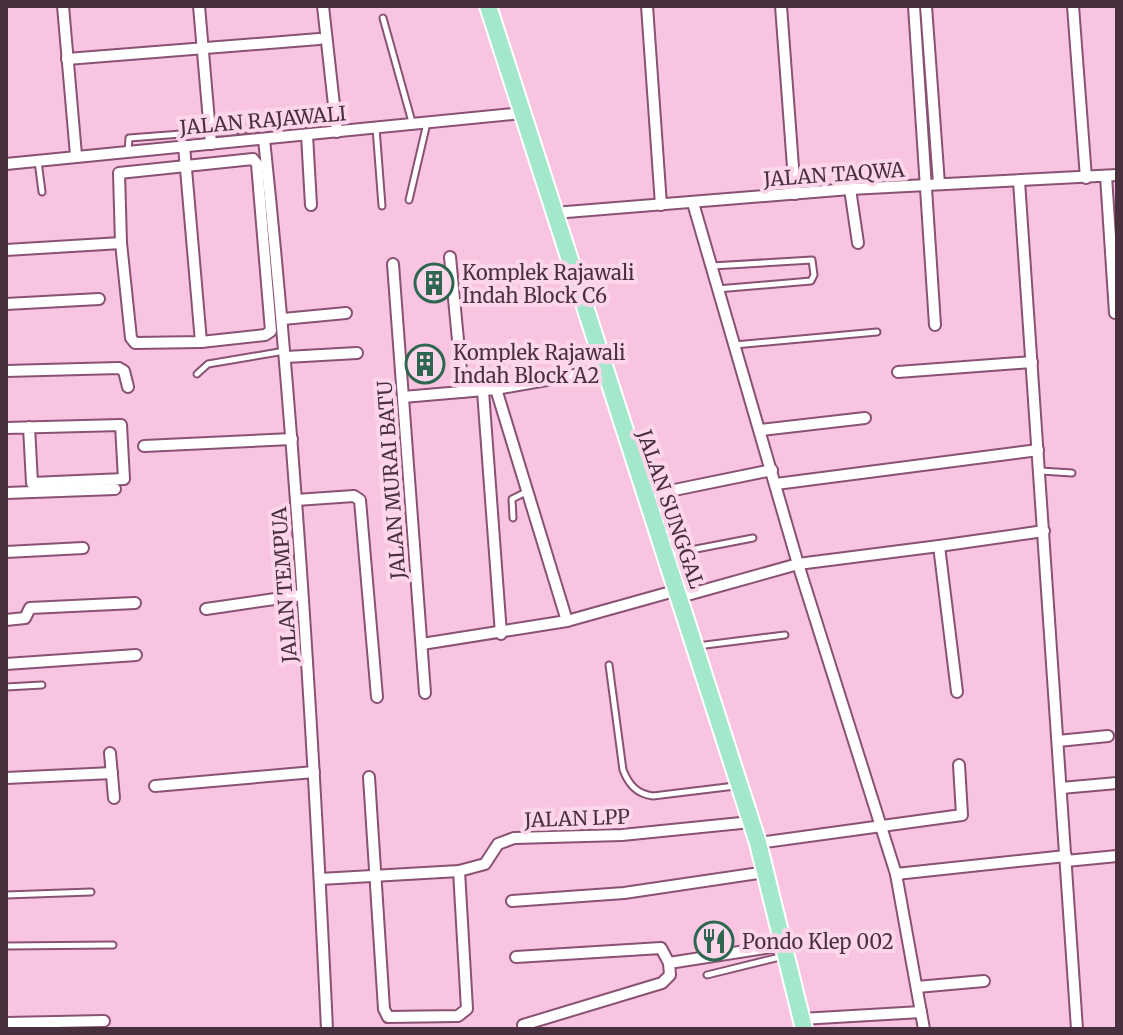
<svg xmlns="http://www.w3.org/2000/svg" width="1123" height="1035" font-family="Merriweather,serif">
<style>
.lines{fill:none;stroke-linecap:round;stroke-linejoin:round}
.lane-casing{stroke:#895173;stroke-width:9}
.street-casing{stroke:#895173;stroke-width:14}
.primary-casing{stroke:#fff;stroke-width:20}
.lane{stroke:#fff;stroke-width:5}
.street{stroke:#fff;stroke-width:10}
.primary{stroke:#a4e8cb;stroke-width:16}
.labels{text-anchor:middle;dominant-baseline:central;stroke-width:8;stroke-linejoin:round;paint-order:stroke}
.street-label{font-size:20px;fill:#49303e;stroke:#fdd6ec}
.poi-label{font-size:20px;fill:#49303e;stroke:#fdd6ec;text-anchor:start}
</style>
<rect width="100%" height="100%" fill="#f8c4e1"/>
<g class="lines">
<defs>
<g id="lane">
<path d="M383,18L412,122"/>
<path d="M376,128L382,206"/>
<path d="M128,151L129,138L324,123"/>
<path d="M38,161L42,192"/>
<path d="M409,200L427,123"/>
<path d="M712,266L812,260L814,275L811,281L717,289"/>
<path d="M735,345L877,332"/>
<path d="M197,374L208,364L285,351"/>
<path d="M1041,471L1072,473"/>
<path d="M513,518L512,499L528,491"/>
<path d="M670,554L753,538"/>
<path d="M697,646L785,635"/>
<path d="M609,665L623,770C629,785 637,794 653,796L735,786"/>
<path d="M6,687L42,685"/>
<path d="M6,895L91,892"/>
<path d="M6,946L113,945"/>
<path d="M707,975L784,956"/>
</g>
<g id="street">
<path d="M63,6L76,155"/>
<path d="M199,6L211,144"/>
<path d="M323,6L337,132"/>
<path d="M647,6L661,205"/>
<path d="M781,6L795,194"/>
<path d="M914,6L935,325"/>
<path d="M926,6L939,184"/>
<path d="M1073,6L1086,178"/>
<path d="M67,59L319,39"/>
<path d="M307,135L311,205"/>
<path d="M264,139C295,435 313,732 327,1029"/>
<path d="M184,146L201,342"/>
<path d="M253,159L257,164L271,331L265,335L201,342L135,343L131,338L121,243L119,173Z"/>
<path d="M6,164L523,113"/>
<path d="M1106,176L1115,313"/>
<path d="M1019,181L1077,1029"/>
<path d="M850,189L858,243"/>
<path d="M693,203L798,564L896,874L924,1029"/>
<path d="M554,213L850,189L1117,175"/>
<path d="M6,250L121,243"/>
<path d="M450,257L463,392"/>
<path d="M393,264L425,693"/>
<path d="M6,304L99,299"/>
<path d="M283,319L346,313"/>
<path d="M286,357L357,353"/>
<path d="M6,371L119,368L124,371L128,387"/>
<path d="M898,372L1032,362"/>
<path d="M496,389L567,621"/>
<path d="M483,391L501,634"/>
<path d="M403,397L496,389L603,370"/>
<path d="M6,428L121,425L124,479L32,483L29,427"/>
<path d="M761,430L865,418"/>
<path d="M144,446L292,439"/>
<path d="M776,484L1038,450"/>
<path d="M6,493L115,489"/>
<path d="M645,496L772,470"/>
<path d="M296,500L354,496L360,500L377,697"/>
<path d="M939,546L1044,531"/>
<path d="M6,552L83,548"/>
<path d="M680,597L798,564L939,546L957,692"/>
<path d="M206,609L302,595"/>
<path d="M6,620L25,618L30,608L135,603"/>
<path d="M422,644L567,621L678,590"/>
<path d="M6,664L136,655"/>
<path d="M1058,741L1108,736"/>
<path d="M110,753L114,798"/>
<path d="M369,777L384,1009L388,1017L458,1016L467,1009L459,871"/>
<path d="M6,778L112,773"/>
<path d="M155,786L314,772"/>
<path d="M1061,788L1117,783"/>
<path d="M758,843L962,815L959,765"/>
<path d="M1066,861L1117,856"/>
<path d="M896,874L1066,856"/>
<path d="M320,879L459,871L485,864L498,844L514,838L622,835L751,822"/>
<path d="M512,901L624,893L766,872"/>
<path d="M516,957L661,948L669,963"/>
<path d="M917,987L984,981"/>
<path d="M801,1019L921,1012"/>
<path d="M6,1023L104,1021"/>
<path d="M523,1025L662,983L670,975L669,963L784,945"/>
</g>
<path id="primary" d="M488,6L758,843L804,1029"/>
</defs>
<use href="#lane" class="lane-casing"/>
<use href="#street" class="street-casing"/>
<use href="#primary" class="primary-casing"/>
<use href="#lane" class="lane"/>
<use href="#street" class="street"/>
<use href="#primary" class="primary"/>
</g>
<defs>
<symbol id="building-ring" viewBox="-11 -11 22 22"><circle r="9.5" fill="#fdd6ec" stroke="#2e674f" stroke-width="1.5"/><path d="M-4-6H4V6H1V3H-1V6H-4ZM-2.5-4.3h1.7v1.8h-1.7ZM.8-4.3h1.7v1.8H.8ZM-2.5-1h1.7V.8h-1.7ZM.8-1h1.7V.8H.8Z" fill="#2e674f"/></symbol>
<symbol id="restaurant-ring" viewBox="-11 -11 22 22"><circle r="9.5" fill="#fdd6ec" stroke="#2e674f" stroke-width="1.5"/><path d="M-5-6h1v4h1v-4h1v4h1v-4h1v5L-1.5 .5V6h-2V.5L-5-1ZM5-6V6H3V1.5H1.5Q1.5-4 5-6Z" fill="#2e674f"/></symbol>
</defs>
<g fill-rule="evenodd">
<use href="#building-ring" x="412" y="261" width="44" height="44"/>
<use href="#building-ring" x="403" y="342" width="44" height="44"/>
<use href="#restaurant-ring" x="692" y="919" width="44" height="44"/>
</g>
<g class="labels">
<g class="street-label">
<text transform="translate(263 120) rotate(-5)">JALAN RAJAWALI</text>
<text transform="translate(834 174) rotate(-4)">JALAN TAQWA</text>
<text transform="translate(391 480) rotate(-94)">JALAN MURAI BATU</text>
<text transform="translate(671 509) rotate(71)">JALAN SUNGGAL</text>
<text transform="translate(284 585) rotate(-94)">JALAN TEMPUA</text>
<text transform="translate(577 818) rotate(-2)">JALAN LPP</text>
</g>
<g class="poi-label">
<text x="462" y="272">Komplek Rajawali<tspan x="462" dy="23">Indah Block C6</tspan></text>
<text x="453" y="352">Komplek Rajawali<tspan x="453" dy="23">Indah Block A2</tspan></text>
<text x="742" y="941">Pondo Klep 002</text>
</g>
</g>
<rect width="1123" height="1035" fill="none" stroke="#49303e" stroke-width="16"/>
</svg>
